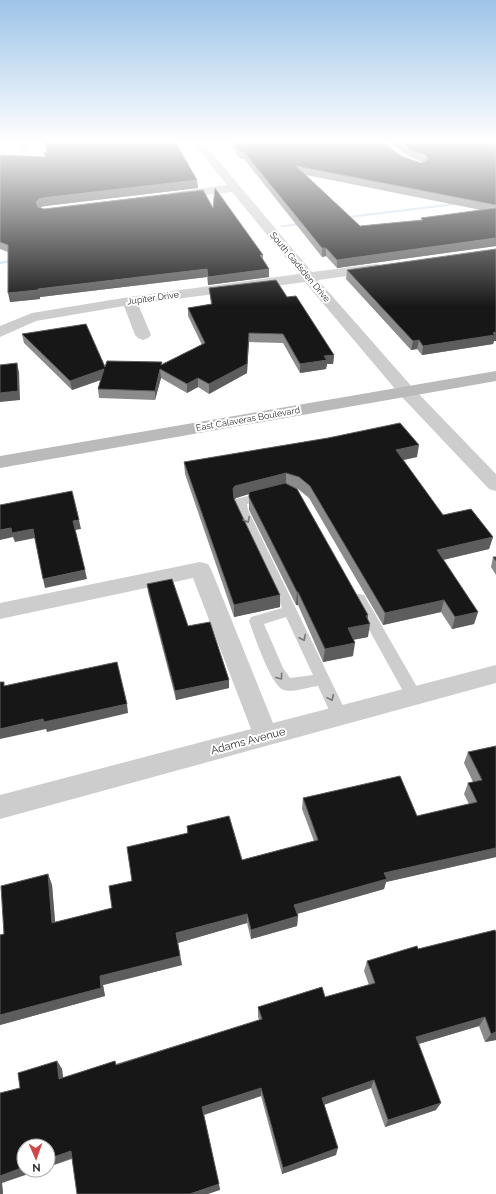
<svg xmlns="http://www.w3.org/2000/svg" width="496" height="1194" font-family="Raleway,sans-serif">
<style>
.lines{fill:none;stroke-linecap:round;stroke-linejoin:round}
.stream{fill:#cedce9;fill-rule:evenodd}
.service{fill:#cdcdcd;fill-rule:evenodd}
.minor{fill:#cdcdcd;fill-rule:evenodd}
.secondary{fill:#bababa;fill-rule:evenodd}
.wall{fill:#8b8b8b;fill-rule:evenodd}
.shaded-wall{fill:#5d5d5d}
.building{fill:#171717;stroke:#5d5d5d}
.oneway{stroke:#777}
.labels{text-anchor:middle;dominant-baseline:central;stroke-width:4;stroke-linejoin:round;paint-order:stroke}
.far-street-label{font-size:9px;fill:#303030;stroke:#fff}
.street-label{font-size:11px;fill:#303030;stroke:#fff}
</style>
<rect width="100%" height="100%" fill="#fff"/>
<g class="lines">
<g class="stream">
<path d="M462,202L464,203V204L341,219L339,218L341,217Z"/>
<path d="M305,222L307,223V224L282,227L280,226Z"/>
<path d="M19,258H21V260L0,264V262Z"/>
</g>
<g class="service">
<path d="M268,491L272,492L274,495L272,498L247,504L248,510L348,716L346,721L340,723L334,721L318,686C308,687 293,693 284,690C271,687 254,634 249,621L251,617L282,608L236,510L234,502L236,499ZM286,617L313,675L290,678L283,668L264,624Z"/>
<path d="M359,594L364,595L420,692L422,696L420,700L414,702L408,700L352,599L354,595Z"/>
</g>
<g class="minor">
<path d="M14,140H24L28,149L27,151H19Z"/>
<path d="M191,140H201L312,272L376,264L381,265L383,268L381,271L376,272L318,280L413,388L496,474V491L489,489L401,396L305,282L138,304L151,335L148,338L143,340L138,338L135,335L124,306L36,321L0,337V326L32,313L129,297L299,274L232,192L175,198L171,197L169,195L171,193L175,192L227,185Z"/>
<path d="M200,562L208,564L211,569L273,723L496,665V683L0,819V795L251,729L193,578L0,619V603Z"/>
</g>
<path class="secondary" d="M496,371V381L0,468V456Z"/>
</g>
<g class="wall">
<path d="M44,140H173L197,180L198,188L45,206L41,207L40,208L44,209L213,208L263,255V259L269,277L208,285L207,277L40,297V299L10,302L8,252L0,249V155L45,157L44,153L47,152Z"/>
<path d="M227,140H381L401,156L421,163L423,162L410,157L387,140H496V246L337,268L326,256L322,257L244,159H240ZM306,175L481,210L421,218V220L360,226Z"/>
<path d="M347,270L494,341L493,344L422,355L417,349L411,350L346,279Z"/>
<path d="M209,288L287,297L334,355L333,364H327L326,369L300,373L283,343L249,342L247,373L209,394L198,387L187,393L161,378L155,400L99,398L98,389L101,380L72,390L24,343L22,334L105,367L162,365L202,345L188,316V308L211,304Z"/>
<path d="M417,457L403,460L443,515L493,537L489,549L443,560L478,612L474,624L452,629L441,612L383,625L309,498L298,489L292,487L368,615V637L353,640V656L323,662L298,605H296L249,510V494L236,498L235,499L280,607L234,617L185,474L184,462Z"/>
<path d="M493,557H496V575L491,567Z"/>
<path d="M147,584L188,626L229,680V688L176,700L148,592Z"/>
<path d="M496,746V857L386,882L384,889L297,914L298,916L297,926L251,939L247,923L178,943L182,965L103,985L105,996L0,1025V935L4,934L48,874L52,885L55,922L112,908L132,881L187,833V826L242,860L314,841L302,809L303,798L417,816L469,804L464,794L468,783L473,782L464,763L468,752Z"/>
<path d="M495,930L496,1040L485,1042L479,1026L418,1044L436,1110L385,1127L371,1088L324,1104L336,1155L282,1174L261,1096L204,1115L220,1190L72,1159L48,1167V1146L2,1183L3,1194H0L20,1088L57,1061L62,1069L63,1078L115,1061L116,1064L259,1020L258,1017V1007L325,997L369,985L364,971L367,961L418,949Z"/>
</g>
<g class="shaded-wall">
<path d="M197,180L198,188L45,206L41,207L38,210L36,202L39,199L43,198Z"/>
<path d="M496,238V246L337,268V260Z"/>
<path d="M322,248H326V256L322,257Z"/>
<path d="M207,269V277L40,297V299L10,302L8,293L38,289Z"/>
<path d="M269,269V277L208,285V277Z"/>
<path d="M496,332V341H494L493,344L422,355L423,346Z"/>
<path d="M249,333L247,373L209,394V384Z"/>
<path d="M419,340L417,349L411,350L413,341Z"/>
<path d="M334,355L333,364H327L326,369L300,373V364L324,356Z"/>
<path d="M17,363L19,372L20,400L0,402V393Z"/>
<path d="M104,369L106,378L72,390L70,381Z"/>
<path d="M160,369L161,378L155,400V391Z"/>
<path d="M198,378V387L187,393V384Z"/>
<path d="M419,445L417,457L394,462L396,450Z"/>
<path d="M286,473V485L249,492V494L236,498L233,501V489L235,486Z"/>
<path d="M79,520L81,529L75,530L73,521Z"/>
<path d="M11,528L33,529L35,538L15,542L13,537L0,540V530Z"/>
<path d="M493,537L489,549L434,562L437,550Z"/>
<path d="M85,570L87,579L45,588L43,579Z"/>
<path d="M297,592H298V605H296Z"/>
<path d="M280,595V607L234,617V605Z"/>
<path d="M444,600L441,612L383,625L385,613Z"/>
<path d="M478,612L474,624L452,629L455,617Z"/>
<path d="M368,615L367,625L370,624L368,637L346,641L348,628L366,616Z"/>
<path d="M355,643L353,656L323,662L325,649Z"/>
<path d="M229,680V688L176,700L175,691Z"/>
<path d="M127,704L128,713L47,732L46,729L0,739V729L43,719Z"/>
<path d="M496,848V857L386,882L384,889L293,915L294,905L384,873Z"/>
<path d="M48,874L52,885L56,932L52,923Z"/>
<path d="M247,914V923L178,943L176,933Z"/>
<path d="M298,916L297,926L251,939V930Z"/>
<path d="M180,956L182,965L103,985L105,996L0,1025V1015L100,976Z"/>
<path d="M485,1017L479,1026L412,1046L416,1037Z"/>
<path d="M496,1032V1040L485,1042L491,1034Z"/>
<path d="M57,1061L62,1069L64,1087L59,1079Z"/>
<path d="M374,1080L371,1088L321,1106L322,1098Z"/>
<path d="M261,1088V1096L203,1115L202,1107Z"/>
<path d="M441,1103L436,1110L385,1127L388,1120Z"/>
<path d="M338,1148L336,1155L282,1174L283,1168Z"/>
<path d="M71,1151L75,1157L48,1167V1159Z"/>
<path d="M24,1167V1170H40L2,1183L3,1194H0V1176Z"/>
<path d="M219,1184L220,1190L208,1194H190Z"/>
</g>
<g class="building">
<path d="M44,140H173L177,145L197,180L43,198L39,199L36,202L38,207L44,209L203,190L213,208L215,188L263,255H260L269,269L208,277L207,269L38,289V290L8,293V245L0,242V155L46,157L44,153L47,152Z"/>
<path d="M232,140H381L401,156L421,163L428,159L426,155L411,150L397,140H496V205L296,166L360,226L423,220L421,218L496,208V238L337,260L326,248H322L244,152H240Z"/>
<path d="M496,249V332L493,333L495,335L423,346L419,340L413,341L347,270Z"/>
<path d="M276,280L287,297L296,296L334,355L324,356L327,360L300,364L283,334L249,333L247,364L209,384L198,378L187,384L160,369L155,391L98,389L104,369L70,381L22,334L86,324L105,367L107,361L162,362L161,365L205,343L188,308L212,304L209,288Z"/>
<path d="M17,363L18,391L0,393V365Z"/>
<path d="M400,423L419,445L396,450L443,515L471,509L493,537L437,550L478,612L455,617L444,600L385,613L310,486L299,477L286,473L235,486L233,489L234,499L280,595L234,605L184,462L328,438Z"/>
<path d="M285,483L297,489L368,615L366,616L370,624L348,628L355,643L325,649L298,592H297L249,497V492Z"/>
<path d="M72,491L79,520L73,521L85,570L43,579L33,529L12,533L11,528L0,530V505Z"/>
<path d="M493,557H496V561Z"/>
<path d="M172,579L188,626L210,622L229,680L175,691L147,584Z"/>
<path d="M117,662L127,704L44,722L43,719L0,729V682H4V686Z"/>
<path d="M496,746V848L384,873L387,879L294,905L298,916L251,930L247,914L176,933L180,956L100,976L101,988L0,1015V935L4,934L1,886L48,874L52,923L112,908L109,886L132,881L127,847L188,833L187,826L229,816L242,860L318,840L303,798L400,776L417,816L477,802L468,783L482,780L468,752Z"/>
<path d="M495,930L496,932V1032L491,1034L485,1017L416,1037L441,1103L388,1120L374,1080L322,1098L338,1148L283,1168L261,1088L202,1107L219,1184L190,1194H77L71,1151L48,1159V1146H24V1167L0,1176V1093L20,1088L18,1073L57,1061L59,1079L115,1061L116,1065L262,1019L258,1007L322,987L325,997L375,983L367,961L417,946L418,949Z"/>
</g>
<defs><path id="oneway-chevron" d="M-2-3.5L2.5 0L-2 3.5" fill="none" stroke-width="1.6" stroke-linecap="round" stroke-linejoin="round"/></defs>
<g class="oneway">
<use href="#oneway-chevron" transform="translate(247 520) rotate(64)"/>
<use href="#oneway-chevron" transform="translate(303 638) rotate(63)"/>
<use href="#oneway-chevron" transform="translate(280 677) rotate(54)"/>
<use href="#oneway-chevron" transform="translate(331 698) rotate(66)"/>
</g>
<linearGradient id="sky" x2="0" y2="1"><stop stop-color="#9dc4e8"/><stop offset="0.46" stop-color="#fff"/><stop offset="1" stop-color="#fff" stop-opacity="0"/></linearGradient>
<rect width="496" height="307" fill="url(#sky)"/>
<g class="labels">
<g class="far-street-label">
<text transform="translate(300 267) rotate(50)">South Gadsden Drive</text>
<text transform="translate(153 298) rotate(-8)">Jupiter Drive</text>
<text transform="translate(248 419) rotate(-10)">East Calaveras Boulevard</text>
</g>
<g class="street-label">
<text transform="translate(248 741) rotate(-15)">Adams Avenue</text>
</g>
</g>
<g transform="translate(36 1158) rotate(178)"><circle r="19" fill="#ffffff" stroke="#acacac"/>
<path d="M0-3L7 15L0 10L-7 15Z" fill="#d34646"/>
<text y="-6" font-size="11" font-weight="bold" text-anchor="middle" fill="#303030">N</text>
</g>
</svg>
